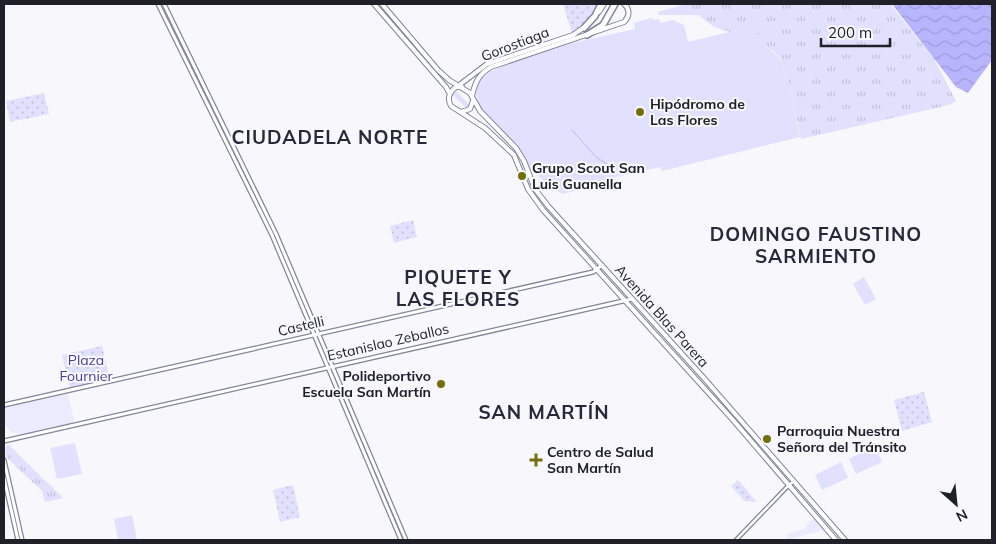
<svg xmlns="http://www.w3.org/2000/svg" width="996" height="544" font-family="Mulish,sans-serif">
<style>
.built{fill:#ebebfe}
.grass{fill:url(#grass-tufts)}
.park{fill:url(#park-dots)}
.pitch{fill:#e2e1fd}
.water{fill:url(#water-waves)}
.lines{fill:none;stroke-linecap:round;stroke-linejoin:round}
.stream{stroke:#b8b5fd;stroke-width:1}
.tertiary-casing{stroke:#848499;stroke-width:5}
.secondary-casing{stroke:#848499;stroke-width:5.5}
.primary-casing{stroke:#848499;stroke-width:6}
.motorway-casing{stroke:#848499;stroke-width:8}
.tertiary{stroke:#fff;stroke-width:2.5}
.secondary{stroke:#fff;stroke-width:3}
.primary{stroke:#fff;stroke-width:4}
.motorway{stroke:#fff;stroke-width:5}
.poi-dot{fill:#746e0d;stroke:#f7f7fc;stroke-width:2}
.labels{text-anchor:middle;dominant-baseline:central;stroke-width:4;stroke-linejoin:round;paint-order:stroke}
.street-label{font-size:14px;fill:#202028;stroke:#f7f7fc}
.poi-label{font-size:14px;font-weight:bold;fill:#202028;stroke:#f7f7fc;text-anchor:start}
.park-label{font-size:14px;fill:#493d8f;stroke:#f7f7fc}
.district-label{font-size:19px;font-weight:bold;letter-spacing:1px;fill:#292839;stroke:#f7f7fc}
</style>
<defs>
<pattern id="grass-tufts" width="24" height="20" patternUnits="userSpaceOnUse" patternTransform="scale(1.25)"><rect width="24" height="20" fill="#e2e1fd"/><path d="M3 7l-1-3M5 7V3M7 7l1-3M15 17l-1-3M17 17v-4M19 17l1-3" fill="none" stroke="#c2c1d9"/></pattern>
<pattern id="park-dots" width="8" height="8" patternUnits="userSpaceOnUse" patternTransform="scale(1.25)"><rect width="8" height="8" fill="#e2e1fd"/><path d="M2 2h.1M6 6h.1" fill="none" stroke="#c2c1d9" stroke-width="1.8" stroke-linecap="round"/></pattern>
<pattern id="water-waves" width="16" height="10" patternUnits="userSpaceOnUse" patternTransform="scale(1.25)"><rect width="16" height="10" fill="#b8b5fd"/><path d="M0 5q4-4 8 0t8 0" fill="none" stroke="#9e9bd9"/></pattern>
</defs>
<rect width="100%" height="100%" fill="#f7f7fc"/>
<g class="built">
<path d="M65,394L68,395L74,420L72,423L20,434L11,432L4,424V408Z"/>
<path d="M813,518L822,529L821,531L788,540L786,534L804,529Z"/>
</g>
<g class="grass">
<path d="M686,4H890L934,59L956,101L949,105L801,139C796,118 789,64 773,51C765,45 754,40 745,36L777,28L776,21L729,32L714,27L698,15H658V12Z"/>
<path d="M456,91L470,105L467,109L452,94Z"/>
<path d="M8,444L63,498L45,502L42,491L7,458L5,448Z"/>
</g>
<g class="park">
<path d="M563,4H597L587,21L572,33Z"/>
<path d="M44,93L49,114L10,122L6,101Z"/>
<path d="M413,220L417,237L394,243L390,226Z"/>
<path d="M102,346L110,381L70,389L62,355Z"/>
<path d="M924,392L932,422L902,431L894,400Z"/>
<path d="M738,480L757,502L744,501L731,486Z"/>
<path d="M293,485L300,517L280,522L273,490Z"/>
</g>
<g class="pitch">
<path d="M651,18L655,20L659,19L660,23L673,20L684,25L688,42L776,21L777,28L754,34C756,43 772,48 778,58C791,75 795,115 800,137L662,171L660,167L599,181L600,185L562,194L530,170L523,154L490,120L479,105L476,93L477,87L481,79L488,73L503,66L572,43L635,29L634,23Z"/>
<path d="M864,277L876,299L865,305L853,284Z"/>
<path d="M75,443L82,474L57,479L50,448Z"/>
<path d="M875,446L882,462L856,474L849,459Z"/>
<path d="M841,462L848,478L822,490L815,475Z"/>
<path d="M132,515L137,540H118L114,519Z"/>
</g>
<path class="water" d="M892,4H992V60L968,93L956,87Z"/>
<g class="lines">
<path class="stream" d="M572,130L596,157L607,164"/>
<defs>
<path id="tertiary" d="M736,540L788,486L794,481"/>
<g id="secondary">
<path d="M158,4L272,235L401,540"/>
<path d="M164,4L276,234L406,540"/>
<path d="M4,405L593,272L602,265"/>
<path d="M4,441L632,299"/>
<path d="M4,460L22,540"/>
<path d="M4,478L18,540"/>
</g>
<g id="primary">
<path d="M374,4L446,87L450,94"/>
<path d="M382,4L438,70L449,80L470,93L480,111L516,148L524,161L535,189L548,206L703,377L845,540"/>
<path d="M599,12L604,4"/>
<path d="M458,86L487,64L573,35L586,26"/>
<path d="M462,87H456C449,92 447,99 451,106L485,128L514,155L528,189L543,210L733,420L836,540"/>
<path d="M472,96C475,82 479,74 491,67L624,22C630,16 630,9 624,4"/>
<path d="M461,112L470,109L473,101"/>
</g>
<g id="motorway">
<path d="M584,28L595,16L601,4"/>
<path d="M587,35L603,25L615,4"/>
</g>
</defs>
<use href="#tertiary" class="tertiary-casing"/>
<use href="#secondary" class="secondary-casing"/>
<use href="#primary" class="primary-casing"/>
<use href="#motorway" class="motorway-casing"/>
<use href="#tertiary" class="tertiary"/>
<use href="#secondary" class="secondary"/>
<use href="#primary" class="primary"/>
<use href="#motorway" class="motorway"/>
</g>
<g class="poi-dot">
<circle cx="640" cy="112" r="5"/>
<circle cx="522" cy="176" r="5"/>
<circle cx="441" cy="384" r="5"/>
<circle cx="767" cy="439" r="5"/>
<path d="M533.5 452.5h5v5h5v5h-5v5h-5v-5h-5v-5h5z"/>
</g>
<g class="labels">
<g class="street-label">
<text transform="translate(515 44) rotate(-21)">Gorostiaga</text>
<text transform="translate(662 316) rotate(48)">Avenida Blas Parera</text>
<text transform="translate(301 326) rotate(-13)">Castelli</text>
<text transform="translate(388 342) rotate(-13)">Estanislao Zeballos</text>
</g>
<g class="poi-label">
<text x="650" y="104">Hipódromo de<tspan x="650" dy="16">Las Flores</tspan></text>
<text x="532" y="168">Grupo Scout San<tspan x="532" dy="16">Luis Guanella</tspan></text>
<text x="431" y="376" text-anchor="end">Polideportivo<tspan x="431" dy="16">Escuela San Martín</tspan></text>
<text x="777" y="431">Parroquia Nuestra<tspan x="777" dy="16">Señora del Tránsito</tspan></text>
<text x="547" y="452">Centro de Salud<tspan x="547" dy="16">San Martín</tspan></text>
</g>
<g class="park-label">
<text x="86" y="360">Plaza<tspan x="86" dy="16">Fournier</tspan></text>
</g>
<g class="district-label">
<text x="330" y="137">CIUDADELA NORTE</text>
<text x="816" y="234">DOMINGO FAUSTINO<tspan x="816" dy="22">SARMIENTO</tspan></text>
<text x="458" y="277">PIQUETE Y<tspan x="458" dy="22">LAS FLORES</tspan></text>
<text x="544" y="412">SAN MARTÍN</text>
</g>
</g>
<rect width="996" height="544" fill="none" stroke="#202028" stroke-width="10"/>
<g transform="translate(956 504) rotate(153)" stroke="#f7f7fc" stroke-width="4" paint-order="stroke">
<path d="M0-4L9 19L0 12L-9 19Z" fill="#202028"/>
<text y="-8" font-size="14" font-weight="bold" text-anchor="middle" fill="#202028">N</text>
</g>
<path d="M821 38v8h69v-8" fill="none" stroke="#202028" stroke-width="2.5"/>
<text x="828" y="38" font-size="15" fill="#202028" stroke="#f7f7fc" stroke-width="4" paint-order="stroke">200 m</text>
</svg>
